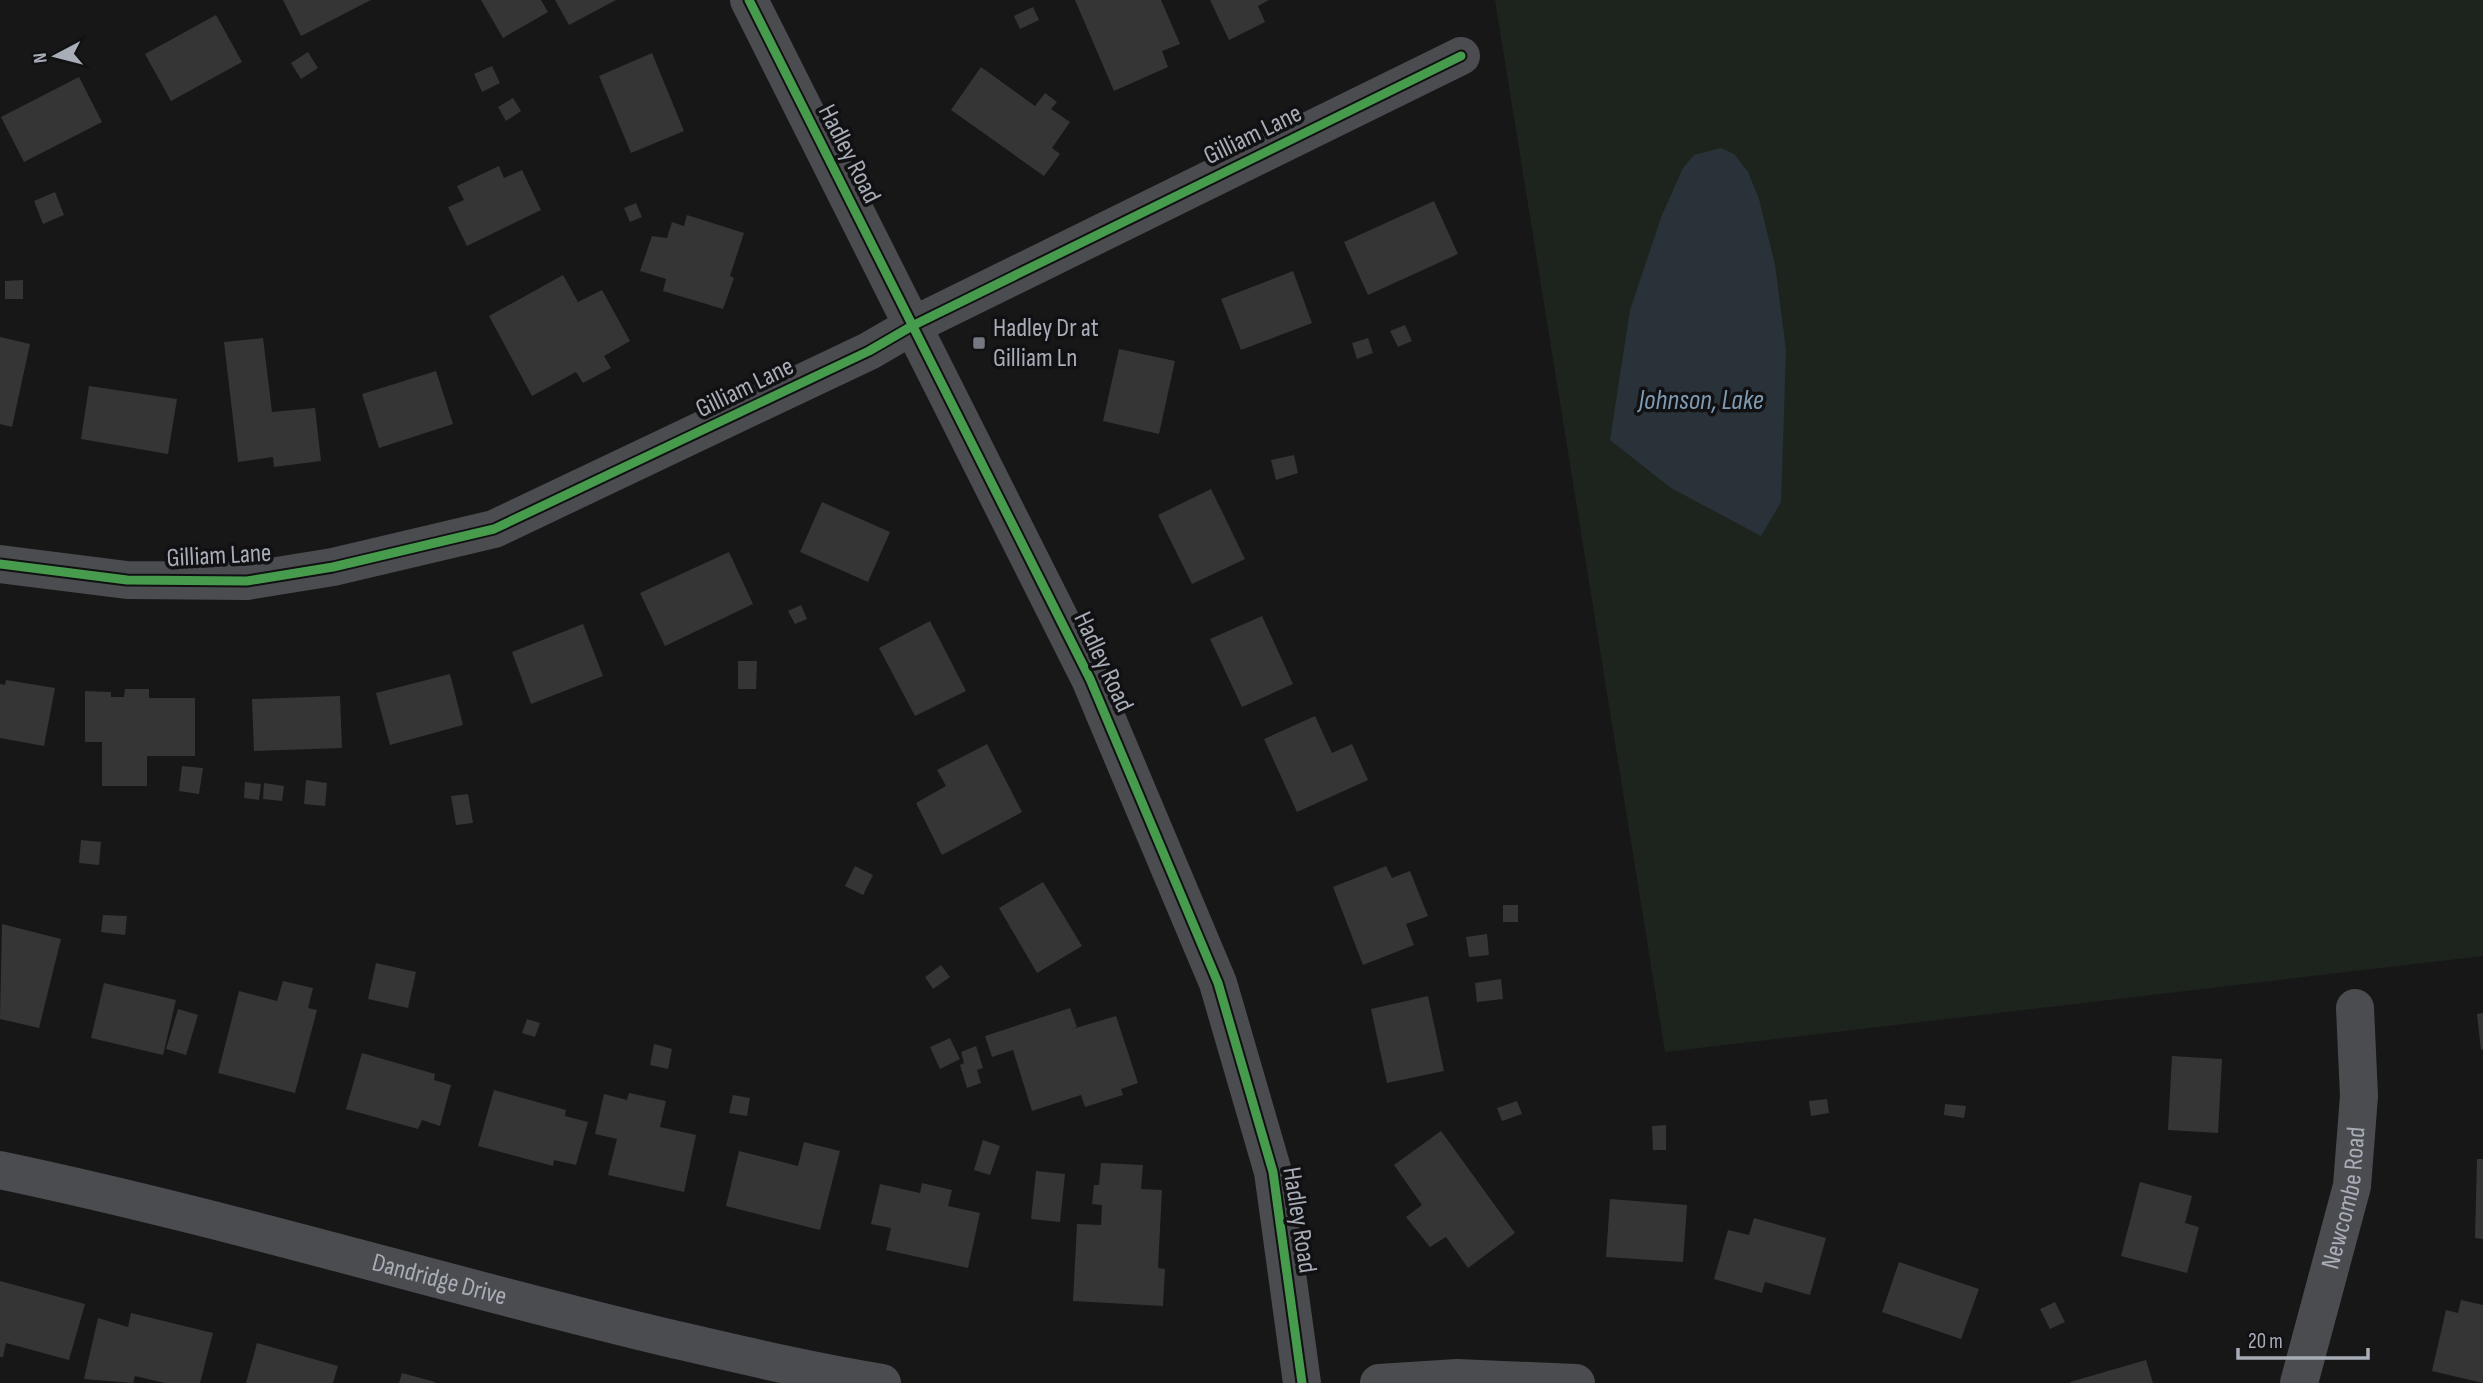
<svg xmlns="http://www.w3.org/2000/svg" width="2483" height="1383" font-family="'Sofia Sans Condensed',sans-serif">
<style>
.green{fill:#1d241e}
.water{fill:#2a3239}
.building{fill:#353536}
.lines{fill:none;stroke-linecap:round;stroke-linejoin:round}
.minor{stroke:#4b4c50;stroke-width:38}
.cycleway-casing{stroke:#111113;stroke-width:13}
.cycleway{stroke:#469c4c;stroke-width:9}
.poi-dot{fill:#757880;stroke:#111113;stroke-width:2.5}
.labels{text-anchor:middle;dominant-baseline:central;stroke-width:7;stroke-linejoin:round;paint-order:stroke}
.street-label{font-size:26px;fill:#a8adb8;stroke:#111113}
.poi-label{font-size:26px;fill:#a8adb8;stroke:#111113;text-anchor:start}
.water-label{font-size:28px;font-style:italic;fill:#7f9bb3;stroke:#111113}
</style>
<rect width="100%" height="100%" fill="#171717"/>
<path class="green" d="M1495,0H2483V956L1665,1052Z"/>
<path class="water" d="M1721,148L1734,154L1748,172L1759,199L1775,265L1786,350L1781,502L1761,536L1671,488L1610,440L1630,310L1662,215L1683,168L1694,155Z"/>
<g class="building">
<path d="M283,0H371L301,36Z"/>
<path d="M481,0H541L548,12L503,38Z"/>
<path d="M555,0H616L569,25Z"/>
<path d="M1075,0H1161L1180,44L1162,51L1168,67L1114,91Z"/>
<path d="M1210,0H1269L1258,6L1265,22L1229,40Z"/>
<path d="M1033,7L1039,20L1020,29L1014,16Z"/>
<path d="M216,15L242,62L171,101L145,54Z"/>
<path d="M308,52L318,68L301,79L291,63Z"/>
<path d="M652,53L684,131L631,153L599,76Z"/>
<path d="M492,66L500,83L482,92L474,74Z"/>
<path d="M981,67L1035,106L1045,93L1057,102L1051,109L1070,122L1052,148L1060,154L1044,176L951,110Z"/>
<path d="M79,77L102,122L24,162L1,117Z"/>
<path d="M513,98L521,111L506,121L498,107Z"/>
<path d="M499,166L504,178L522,170L541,210L467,246L448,207L464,200L457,186Z"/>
<path d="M55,192L64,215L43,224L34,201Z"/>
<path d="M1434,201L1458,254L1368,295L1344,242Z"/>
<path d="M636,203L642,217L630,222L624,208Z"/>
<path d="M687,215L744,233L730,276L734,278L723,309L663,291L666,279L640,271L652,236L667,238L672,222L684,226Z"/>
<path d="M1293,271L1312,323L1241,350L1221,299Z"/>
<path d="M563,275L578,302L602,290L630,341L604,356L611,368L583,383L576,372L532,396L489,316Z"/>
<path d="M23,280V299H5V281Z"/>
<path d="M1405,325L1412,341L1398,347L1390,331Z"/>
<path d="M0,337L30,344L12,427L0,424Z"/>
<path d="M263,338L272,412L315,408L321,461L274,467L273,457L238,462L224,342Z"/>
<path d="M1368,338L1373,353L1357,359L1352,343Z"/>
<path d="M1119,349L1175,361L1159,434L1103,421Z"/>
<path d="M436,371L453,424L379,448L362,394Z"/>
<path d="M89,386L177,399L168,454L81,439Z"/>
<path d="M1294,455L1298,473L1276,480L1271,460Z"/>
<path d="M1211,489L1245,559L1192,584L1158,515Z"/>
<path d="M822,502L890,532L868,582L800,552Z"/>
<path d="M729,552L753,604L665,646L640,593Z"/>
<path d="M801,605L807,619L795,624L788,611Z"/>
<path d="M1262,616L1293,684L1242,707L1210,639Z"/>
<path d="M930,621L966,691L915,716L879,648Z"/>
<path d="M583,624L603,676L531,704L512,652Z"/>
<path d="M738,661H757L756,689H738Z"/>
<path d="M450,674L463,725L390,745L376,693Z"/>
<path d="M6,680L55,688L44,746L0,738V684L5,685Z"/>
<path d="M125,689H149V698H195V756H147V786H102V742H85V691L111,692V697H124Z"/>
<path d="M340,696L342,748L254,751L252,699Z"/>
<path d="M1315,716L1332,753L1352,744L1368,780L1297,812L1264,739Z"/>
<path d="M987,744L1022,812L942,855L916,803L946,786L937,770Z"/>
<path d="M182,766L203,768L199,794L179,791Z"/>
<path d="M306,780L327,783L325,806L304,804Z"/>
<path d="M245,782L261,784L259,800L244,798Z"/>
<path d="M264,783L284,786L282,801L263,799Z"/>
<path d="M468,794L473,823L456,825L451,796Z"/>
<path d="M81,840L101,842L99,865L79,863Z"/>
<path d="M855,866L873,875L863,895L845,886Z"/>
<path d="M1386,866L1392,878L1410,871L1428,916L1406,924L1414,945L1363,965L1333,887Z"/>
<path d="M1043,882L1082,946L1037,973L999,908Z"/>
<rect x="1503" y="905" width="15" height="17"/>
<path d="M103,915L127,916L125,935L101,932Z"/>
<path d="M2,924L61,939L39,1028L0,1019Z"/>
<path d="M1487,934L1489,955L1469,957L1466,937Z"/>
<path d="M376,963L416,972L408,1008L368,999Z"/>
<path d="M941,965L950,977L933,989L925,977Z"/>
<path d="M1501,979L1503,999L1477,1002L1475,983Z"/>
<path d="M283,981L313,988L308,1008L317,1010L295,1093L218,1073L239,991L277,1001Z"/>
<path d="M104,983L176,1000L163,1055L91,1038Z"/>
<path d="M1428,996L1444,1071L1387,1083L1371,1009Z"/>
<path d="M1070,1008L1077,1027L1069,1030L1116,1016L1138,1083L1121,1089L1123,1095L1085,1107L1081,1095L1032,1111L1013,1050L992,1057L985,1036Z"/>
<path d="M178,1009L198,1015L186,1055L166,1049Z"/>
<path d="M2483,1013V1049L2481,1050L2477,1014Z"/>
<path d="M527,1019L540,1023L535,1037L522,1033Z"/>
<path d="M950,1038L960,1059L940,1069L930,1047Z"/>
<path d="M654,1044L672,1049L668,1069L650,1065Z"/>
<path d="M976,1046L983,1068L977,1070L981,1083L967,1088L960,1065L964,1063L961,1052Z"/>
<path d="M362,1053L435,1074L434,1080L451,1085L440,1126L422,1120L418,1129L346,1109Z"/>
<path d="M2172,1056L2222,1059L2218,1133L2168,1130Z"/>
<path d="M494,1090L566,1110L565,1116L588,1122L576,1165L554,1160L553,1166L478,1146Z"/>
<path d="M629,1093L666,1101L660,1127L696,1135L684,1192L608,1175L617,1139L595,1134L604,1094L627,1100Z"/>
<path d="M733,1095L750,1098L747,1116L729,1113Z"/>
<path d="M1827,1099L1829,1113L1811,1116L1809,1101Z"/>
<path d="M1517,1101L1522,1114L1502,1121L1497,1108Z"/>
<path d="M1945,1104L1966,1106L1964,1118L1944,1115Z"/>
<path d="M1666,1125V1150H1653L1652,1126Z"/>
<path d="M1441,1131L1515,1233L1468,1268L1446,1237L1430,1247L1406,1217L1422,1205L1394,1165Z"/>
<path d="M983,1140L1000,1146L990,1175L974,1170Z"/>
<path d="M804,1142L840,1151L820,1230L726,1206L739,1151L798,1166Z"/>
<path d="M2477,1159H2483V1239L2475,1238Z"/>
<path d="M1101,1163L1143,1165L1141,1189L1162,1190L1158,1268L1165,1269L1163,1306L1073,1301L1077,1224L1101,1225L1102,1205L1092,1204L1094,1185H1099Z"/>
<path d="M1036,1171L1065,1174L1060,1222L1031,1219Z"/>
<path d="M2140,1182L2192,1196L2185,1223L2199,1227L2187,1273L2121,1256Z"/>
<path d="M922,1183L952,1190L948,1206L980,1213L968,1268L886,1250L891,1228L871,1224L880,1184L920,1193Z"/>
<path d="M1610,1199L1687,1205L1683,1262L1606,1257Z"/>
<path d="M1754,1218L1826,1238L1810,1295L1765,1282L1762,1293L1714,1279L1728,1230L1749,1235Z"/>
<path d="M1899,1262L1979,1289L1961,1339L1882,1312Z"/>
<path d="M0,1281L85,1304L69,1360L6,1343L3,1357H0Z"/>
<path d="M2461,1300L2483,1305V1383L2432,1371L2446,1310L2458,1313Z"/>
<path d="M2055,1302L2065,1322L2050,1329L2040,1309Z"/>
<path d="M131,1313L213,1333L200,1383H165L135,1376L133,1383L84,1379L98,1318L128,1327Z"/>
<path d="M257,1343L338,1366L333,1383H246Z"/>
<path d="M2146,1360L2153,1383H2070V1382Z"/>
<path d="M402,1373L435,1382V1383H399Z"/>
</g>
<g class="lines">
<g class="minor">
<path d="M749,0L1090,679L1218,983L1273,1172L1302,1383"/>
<path d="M0,564L127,580L247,581L333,567L494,529L869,351L912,326L1461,56"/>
<path id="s1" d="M0,1170C224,1217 442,1284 664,1337C737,1354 808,1371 882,1383"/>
<path d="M1379,1383L1457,1378L1576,1383"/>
<path id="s2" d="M2299,1383L2352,1186L2359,1096L2355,1008"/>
</g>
<defs>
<g id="cycleway">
<path d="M749,0L1090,679L1218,983L1273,1172L1302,1383"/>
<path d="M0,564L127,580L247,581L333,567L494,529L869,351L912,326L1461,56"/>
</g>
</defs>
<use href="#cycleway" class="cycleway-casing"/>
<use href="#cycleway" class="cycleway"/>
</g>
<rect class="poi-dot" x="972" y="336" width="14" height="14" rx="3.5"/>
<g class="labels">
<g class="street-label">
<text transform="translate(1253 135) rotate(-26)">Gilliam Lane</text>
<text transform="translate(849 154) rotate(63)">Hadley Road</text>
<text transform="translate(745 388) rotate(-26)">Gilliam Lane</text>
<text transform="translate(219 556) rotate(-3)">Gilliam Lane</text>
<text transform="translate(1103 662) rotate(65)">Hadley Road</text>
<text stroke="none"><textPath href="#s2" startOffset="191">Newcombe Road</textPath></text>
<text transform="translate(1299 1220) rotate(81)">Hadley Road</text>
<text stroke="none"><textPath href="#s1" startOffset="453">Dandridge Drive</textPath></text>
</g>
<g class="poi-label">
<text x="993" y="328">Hadley Dr at<tspan x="993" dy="30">Gilliam Ln</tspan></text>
</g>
<g class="water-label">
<text x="1701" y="400">Johnson, Lake</text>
</g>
</g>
<g transform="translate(56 56) rotate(263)" stroke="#111113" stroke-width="5" paint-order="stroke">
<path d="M0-5L12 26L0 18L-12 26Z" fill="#a8adb8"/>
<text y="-10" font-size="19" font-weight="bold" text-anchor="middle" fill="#a8adb8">N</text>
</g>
<path d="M2238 1348v10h130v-10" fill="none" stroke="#a8adb8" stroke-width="3.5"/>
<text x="2248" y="1348" font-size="21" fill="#a8adb8" stroke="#111113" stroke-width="5" paint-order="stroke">20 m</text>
</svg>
